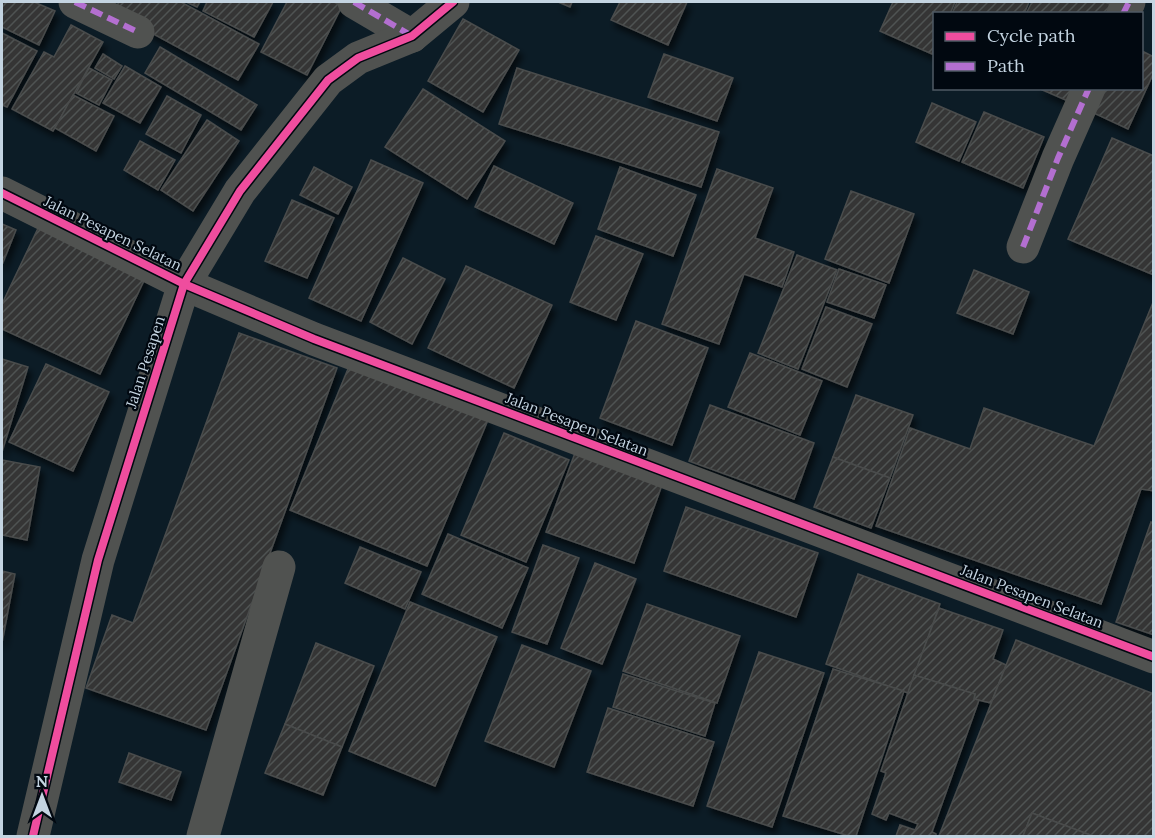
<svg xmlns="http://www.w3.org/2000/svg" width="1155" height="838" font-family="Lora,serif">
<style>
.building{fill:url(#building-hatch);stroke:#4a4c4c;stroke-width:1.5;filter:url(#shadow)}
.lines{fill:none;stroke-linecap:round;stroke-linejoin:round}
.minor{stroke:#505250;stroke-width:33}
.quiet{stroke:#b36fd0;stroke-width:6;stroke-dasharray:12 6;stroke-linecap:butt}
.cycleway-casing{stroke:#010810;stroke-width:11}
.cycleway{stroke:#ef4d9e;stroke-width:8}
.labels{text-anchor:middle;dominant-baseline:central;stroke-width:4.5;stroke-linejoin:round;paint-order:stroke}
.street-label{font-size:15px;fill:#c4d4e1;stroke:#010810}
</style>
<defs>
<pattern id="building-hatch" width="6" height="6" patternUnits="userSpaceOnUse" patternTransform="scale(1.5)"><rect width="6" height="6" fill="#343635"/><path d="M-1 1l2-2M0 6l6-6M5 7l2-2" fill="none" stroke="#505252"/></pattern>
<filter id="shadow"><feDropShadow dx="3.5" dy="6" stdDeviation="3" flood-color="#0009"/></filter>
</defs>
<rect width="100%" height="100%" fill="#0c1c26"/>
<g class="building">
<path d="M2,2H34L55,11L39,45L2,27Z"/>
<path d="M119,2H181L259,44L238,80L113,12Z"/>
<path d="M186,2H200L197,7Z"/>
<path d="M207,2H273L254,37L203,11Z"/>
<path d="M287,2H334L342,6L307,75L261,52Z"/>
<path d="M558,2H572L570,7Z"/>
<path d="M620,2H687L668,45L611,20Z"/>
<path d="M893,2H955L950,14H934V49L932,54L880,31Z"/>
<path d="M957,2H1029L1024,14H952Z"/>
<path d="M1032,2H1104L1110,4L1106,14H1026Z"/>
<path d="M463,19L519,50L483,112L428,81Z"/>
<path d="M71,25L103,42L53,131L12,109L44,52L54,57Z"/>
<path d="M2,33L37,51L7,107L2,105Z"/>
<path d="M160,47L257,105L241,130L145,73Z"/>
<path d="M1142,51L1154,57V72L1128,129L1085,109L1094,88H1142Z"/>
<path d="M103,54L122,66L114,79L95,68Z"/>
<path d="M664,54L733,78L717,121L648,97Z"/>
<path d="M125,66L161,87L140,123L103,103Z"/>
<path d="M89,68L112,80L99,105L76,93Z"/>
<path d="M517,68L719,132L701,187L499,124Z"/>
<path d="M1038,88H1074L1068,101Z"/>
<path d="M423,89L505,141L467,199L385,147Z"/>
<path d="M73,95L114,116L96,151L55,128Z"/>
<path d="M167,96L201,115L181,153L146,134Z"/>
<path d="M932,103L976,122L959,161L916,142Z"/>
<path d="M984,112L1044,137L1023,188L962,162Z"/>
<path d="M207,120L239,141L193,211L161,190Z"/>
<path d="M1112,138L1154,156V275L1068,239Z"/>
<path d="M140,141L175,160L158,190L124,170Z"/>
<path d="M371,160L423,183L361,321L309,298Z"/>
<path d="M494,166L573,203L554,244L475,207Z"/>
<path d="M314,167L352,187L338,214L300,195Z"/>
<path d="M620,167L696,195L673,256L598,229Z"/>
<path d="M717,169L773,188L755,238L794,252L782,287L744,274L719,344L662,324Z"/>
<path d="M851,191L914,214L889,283L825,259Z"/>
<path d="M292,200L334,218L307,278L265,261Z"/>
<path d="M41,222L148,272L100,374L2,329V304Z"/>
<path d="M2,224L16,230L2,265Z"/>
<path d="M596,236L643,254L616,320L570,302Z"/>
<path d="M797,255L837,270L798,369L758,353Z"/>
<path d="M403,258L445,279L412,344L370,322Z"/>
<path d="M466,266L552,305L514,388L428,348Z"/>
<path d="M839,269L886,285L874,318L827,302Z"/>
<path d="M974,270L1029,292L1013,334L957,313Z"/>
<path d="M1154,300V491L1141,489L1101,604L876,526L910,428L970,449L984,408L1094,446Z"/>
<path d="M826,307L872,324L847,387L802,369Z"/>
<path d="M636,321L708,348L672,445L600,418Z"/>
<path d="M239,333L337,368L206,730L86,688L112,615L133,623Z"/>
<path d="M750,353L822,381L800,435L728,407Z"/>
<path d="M2,359L28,367L2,452Z"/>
<path d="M46,364L109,392L73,471L9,442Z"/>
<path d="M350,364L488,420L427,566L290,510Z"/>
<path d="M856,395L913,415L890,478L833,457Z"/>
<path d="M710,405L814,443L794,499L689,461Z"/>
<path d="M504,433L569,460L526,562L461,535Z"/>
<path d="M575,453L662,485L634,563L546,532Z"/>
<path d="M833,457L890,478L871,528L814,507Z"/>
<path d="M2,460L40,467L27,540L2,535Z"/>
<path d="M686,507L818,553L796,617L664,571Z"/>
<path d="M1151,522L1154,523V635L1116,622Z"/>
<path d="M448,534L528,568L502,628L422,594Z"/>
<path d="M543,545L579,558L547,644L512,632Z"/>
<path d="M360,547L421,572L405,609L345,583Z"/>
<path d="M595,563L636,579L602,664L561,648Z"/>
<path d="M2,571L15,574L2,643Z"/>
<path d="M858,574L940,604L908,693L826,664Z"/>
<path d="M410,602L497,637L435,786L349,751Z"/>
<path d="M647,604L740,636L717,703L623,671Z"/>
<path d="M939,608L1003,630L993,659L1006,665L991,703L974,699L975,694L914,675Z"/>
<path d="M1016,640L1154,694V836H1093L1032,813L1023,836H939Z"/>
<path d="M316,643L374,666L342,747L285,724Z"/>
<path d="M522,645L591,671L554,767L485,741Z"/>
<path d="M759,652L824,673L772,827L707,806Z"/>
<path d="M833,669L904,691L856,836H849L783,816Z"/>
<path d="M623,674L715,703L705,736L613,707Z"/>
<path d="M914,675L975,694L974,699L979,700L932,832L936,834V836H896L900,825L915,830L918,824L889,813L886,820L872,814L886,773L881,771Z"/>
<path d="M608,708L714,742L693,806L587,772Z"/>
<path d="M285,724L342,747L323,795L265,773Z"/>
<path d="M129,753L181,772L171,800L119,782Z"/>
<path d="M1032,813L1093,836H1023Z"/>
</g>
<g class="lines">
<g class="minor">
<path d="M75,2L138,32"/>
<path d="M354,2L412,36"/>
<path d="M1123,14L1129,2"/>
<path d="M2,193L184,284L314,339L1154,657"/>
<path d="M1023,247L1058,158L1089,88"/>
<path d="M33,836L98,560L184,284L240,191L328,80L358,58L412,36L453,2"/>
<path d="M203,836L279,567"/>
</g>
<g class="quiet">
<path d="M75,2L138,32"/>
<path d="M354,2L412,36"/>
<path d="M1123,14L1129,2"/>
<path d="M1023,247L1058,158L1089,88"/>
</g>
<defs>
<g id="cycleway">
<path d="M2,193L184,284L314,339L1154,657"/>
<path d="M33,836L98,560L184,284L240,191L328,80L358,58L412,36L453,2"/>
</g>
</defs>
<use href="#cycleway" class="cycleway-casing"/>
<use href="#cycleway" class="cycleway"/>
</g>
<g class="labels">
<g class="street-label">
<text transform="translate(113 233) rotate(26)">Jalan Pesapen Selatan</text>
<text transform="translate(145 362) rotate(-72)">Jalan Pesapen</text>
<text transform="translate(577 424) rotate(21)">Jalan Pesapen Selatan</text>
<text transform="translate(1032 596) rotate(21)">Jalan Pesapen Selatan</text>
</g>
</g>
<rect width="1155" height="838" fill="none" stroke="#c4d4e1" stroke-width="6"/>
<rect x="933" y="12" width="210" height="78" fill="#010810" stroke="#4f5a64" stroke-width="1.5"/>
<rect x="945" y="32" width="30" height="9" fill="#ef4d9e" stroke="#4f5a64" stroke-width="1.5"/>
<text x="987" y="42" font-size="18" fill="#c4d4e1">Cycle path</text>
<rect x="945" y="62" width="30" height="9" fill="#b36fd0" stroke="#4f5a64" stroke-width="1.5"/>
<text x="987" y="72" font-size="18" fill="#c4d4e1">Path</text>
<g transform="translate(42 796)" stroke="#010810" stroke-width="4.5" paint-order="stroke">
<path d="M0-4.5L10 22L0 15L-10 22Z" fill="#c4d4e1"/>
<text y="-9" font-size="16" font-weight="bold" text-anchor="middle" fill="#c4d4e1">N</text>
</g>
</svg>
